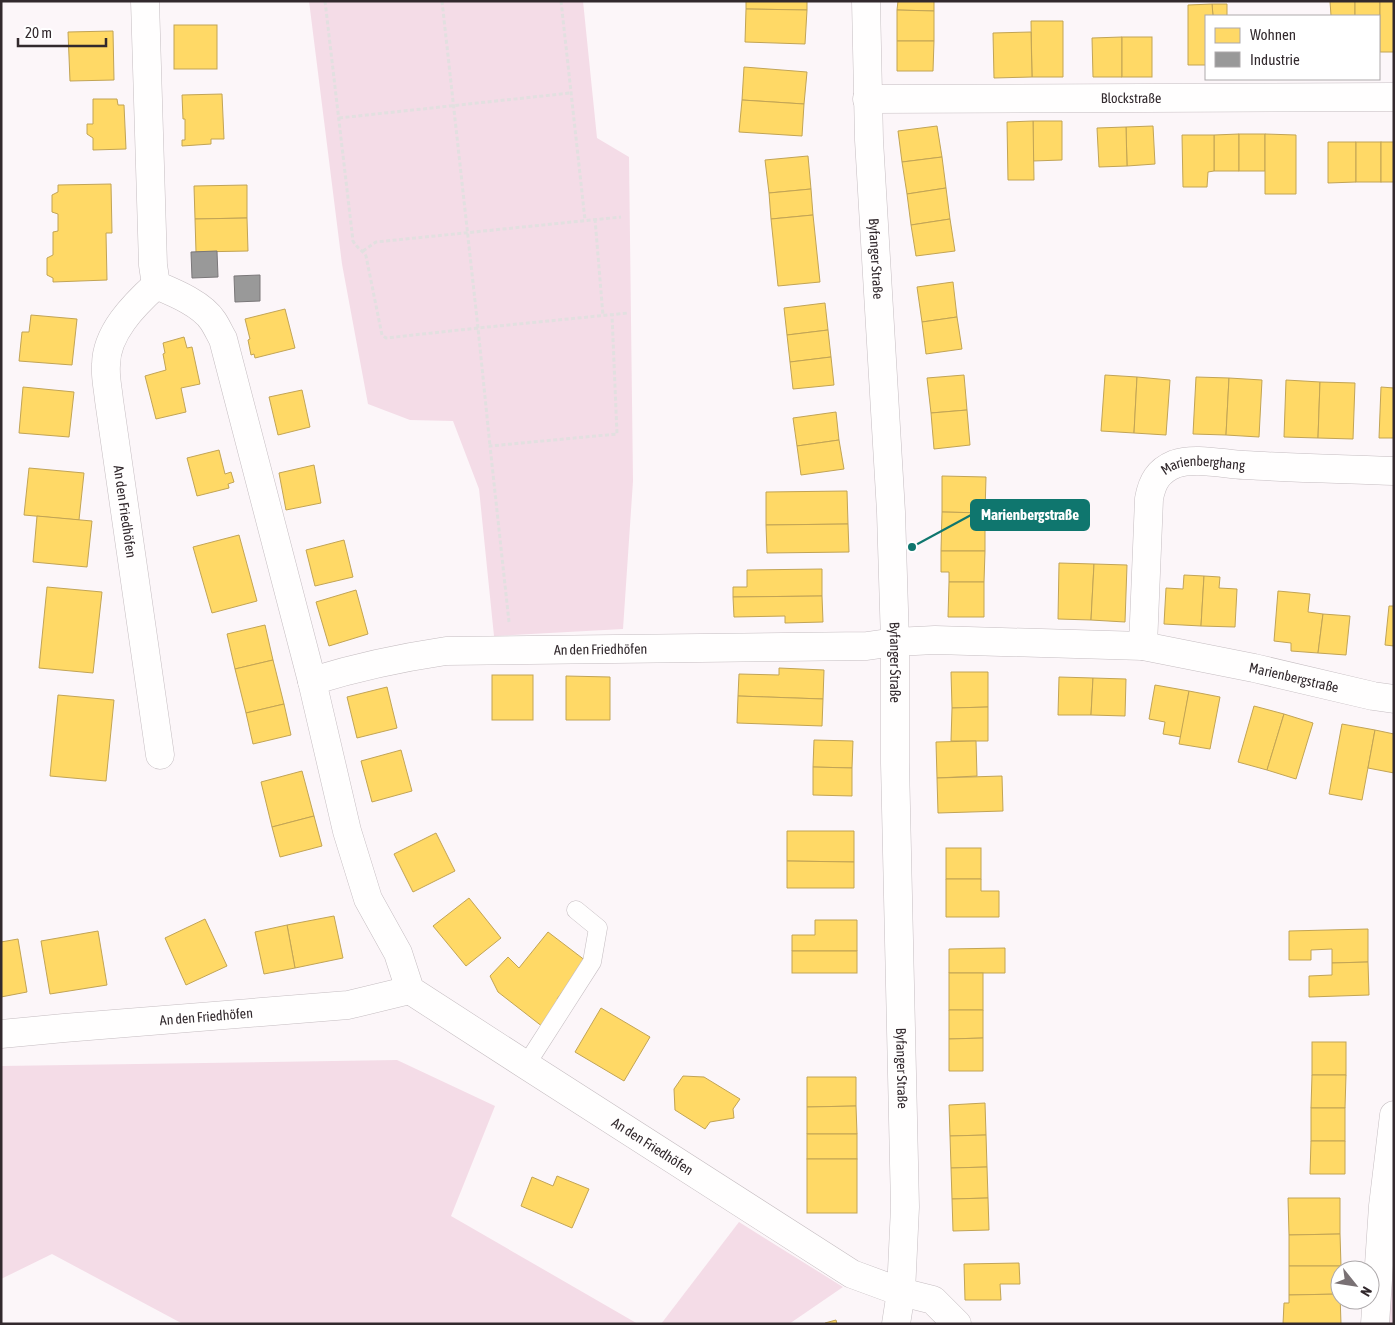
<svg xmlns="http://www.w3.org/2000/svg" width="1395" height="1325" font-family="'Asap Condensed',sans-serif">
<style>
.green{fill:#f4dce7}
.homes{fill:#ffd966;stroke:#c2a455}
.industry{fill:#999;stroke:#7a7779}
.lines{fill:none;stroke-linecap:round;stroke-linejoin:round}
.lane-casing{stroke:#c5bdc1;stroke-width:19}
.street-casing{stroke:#c5bdc1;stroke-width:29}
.secondary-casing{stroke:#c5bdc1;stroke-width:29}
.path{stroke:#e2e0e0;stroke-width:3;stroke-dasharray:4 2.5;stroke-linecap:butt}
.lane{stroke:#fffefe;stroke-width:18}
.street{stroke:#fffefe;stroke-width:28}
.secondary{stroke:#fffefe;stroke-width:28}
.labels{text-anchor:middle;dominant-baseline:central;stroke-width:5;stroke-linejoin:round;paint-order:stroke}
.street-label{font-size:14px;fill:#32292d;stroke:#fff}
.leader{fill:none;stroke:#0f766e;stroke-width:2}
.callout-dot{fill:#0f766e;stroke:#fff;stroke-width:2}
.callout{fill:#0f766e;stroke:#0f766e;stroke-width:2}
.callout-label{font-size:15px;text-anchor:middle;font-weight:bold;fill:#fff}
</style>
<rect width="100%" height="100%" fill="#fcf6f9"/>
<g class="green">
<path d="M309,1H583L597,138L629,157L633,481L623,629L494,636L479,489L453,421L410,420L368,404L342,264Z"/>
<path d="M397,1060L495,1106L451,1216L638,1324H183L52,1254L1,1279V1066Z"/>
<path d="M1394,1198V1324H1381Z"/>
<path d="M739,1222L843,1287L789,1324H661Z"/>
</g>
<g class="homes">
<path d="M746,1H807V10L746,9Z"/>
<path d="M898,1H934V11L897,10Z"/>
<path d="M1330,1H1355V16H1331Z"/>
<path d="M1355,1H1380V52H1379V16H1355Z"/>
<rect x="1380" y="1" width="14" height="51"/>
<path d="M1212,4H1227V16H1213Z"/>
<path d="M1212,4L1213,16H1206V65H1188V5Z"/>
<path d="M746,9L807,10L805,44L745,42Z"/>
<path d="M897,10L934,11V41H897Z"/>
<path d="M1031,21H1063V77H1032Z"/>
<rect x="174" y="25" width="43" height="44"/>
<path d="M113,31L114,80L70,81L68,32Z"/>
<path d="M1031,32L1032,77L994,78L993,33Z"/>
<path d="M1122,37V77H1093L1092,38Z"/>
<rect x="1122" y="37" width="30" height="40"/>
<path d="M897,41H934L933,71H897Z"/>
<path d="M744,67L807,72L804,104L742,100Z"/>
<path d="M222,94L224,139H211V144L182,146V140H185V119H183L182,95Z"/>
<path d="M93,99H117L118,105H124L126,149L93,150V138L87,134V124H93Z"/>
<path d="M742,100L804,104L802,136L739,132Z"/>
<path d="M1033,121H1062V160L1033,161Z"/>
<path d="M1033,121L1034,180H1008L1007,122Z"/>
<path d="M937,126L942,157L902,162L898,131Z"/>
<path d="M1153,126L1155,164L1127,166L1126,127Z"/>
<path d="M1126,127L1127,166L1099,167L1097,128Z"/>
<path d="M1239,134V171H1214V135Z"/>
<rect x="1239" y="134" width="26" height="37"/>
<path d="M1265,134L1296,135V194H1265Z"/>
<path d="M1182,135H1214V171L1208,172L1207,187H1183Z"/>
<path d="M1328,142H1356V182L1328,183Z"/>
<rect x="1356" y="142" width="25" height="40"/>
<rect x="1381" y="142" width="13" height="40"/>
<path d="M808,156L811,189L769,193L765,160Z"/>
<path d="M942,157L946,188L907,194L902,162Z"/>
<path d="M111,184L112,233H106L107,280L53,282V278L47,275V258L53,255V232L58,231V214L52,212V195L58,192V185Z"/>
<path d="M247,185V218L195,219L194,186Z"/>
<path d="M946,188L950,219L911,225L907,194Z"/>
<path d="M811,189L813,215L771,219L769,193Z"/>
<path d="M813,215L820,282L778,286L771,219Z"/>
<path d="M247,218L248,251L196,252L195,219Z"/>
<path d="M950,219L955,251L916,256L911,225Z"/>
<path d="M953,282L957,317L922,322L917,287Z"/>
<path d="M825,303L828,330L787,335L784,308Z"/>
<path d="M285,309L295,348L255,358L254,354L251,355L248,340L250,339L245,319Z"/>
<path d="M31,315L77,319L72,365L19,361L22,332H29Z"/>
<path d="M957,317L962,349L926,354L922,322Z"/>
<path d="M828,330L831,357L790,362L787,335Z"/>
<path d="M184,337L187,348L192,347L200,384L181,388L186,412L156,419L145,376L166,370L163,354L165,353L163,343Z"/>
<path d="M831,357L834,385L793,389L790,362Z"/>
<path d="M964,375L967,410L931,413L927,378Z"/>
<path d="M1105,375L1137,377L1134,433L1101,431Z"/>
<path d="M1137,377L1170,380L1166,435L1134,433Z"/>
<path d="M1196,377L1229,378L1226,435L1193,434Z"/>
<path d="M1229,378L1262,380L1259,437L1226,435Z"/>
<path d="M1286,380L1320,382L1318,438L1284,437Z"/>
<path d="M1320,382L1355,383L1353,439L1318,438Z"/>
<path d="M23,387L74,392L69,437L19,433Z"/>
<path d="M1381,387L1394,388V438H1379Z"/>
<path d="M302,390L310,427L278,435L269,397Z"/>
<path d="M967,410L970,445L934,449L931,413Z"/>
<path d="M836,412L839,440L797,446L793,418Z"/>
<path d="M839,440L844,469L801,475L797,446Z"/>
<path d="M219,450L225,474L231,472L234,482L228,484L229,488L197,496L187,458Z"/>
<path d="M314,465L321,503L286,510L279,473Z"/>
<path d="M29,468L84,473L79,520L24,515Z"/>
<path d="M942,476L986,477L985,513L942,512Z"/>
<path d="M847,491L848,524L766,525V492Z"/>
<path d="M942,512L985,513V551H941Z"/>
<path d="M37,516L92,521L87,567L33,562Z"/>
<path d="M848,524L849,552L767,553L766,525Z"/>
<path d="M239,535L257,601L212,613L193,547Z"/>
<path d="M344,540L353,577L315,586L306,550Z"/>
<path d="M941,551H985L984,582H949V572H941Z"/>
<path d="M1059,563L1094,564L1091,620L1058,619Z"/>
<path d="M1094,564L1127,565L1125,622L1091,620Z"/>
<path d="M822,569V596L733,597V587H747V570Z"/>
<path d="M1184,575L1204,576L1201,626L1164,624L1166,588L1183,589Z"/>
<path d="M1204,576L1220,577L1219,588L1237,589L1235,627L1201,626Z"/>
<path d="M949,582H984V617H948Z"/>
<path d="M47,587L102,592L93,673L39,668Z"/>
<path d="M356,590L368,634L329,646L316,602Z"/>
<path d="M1278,591L1310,594L1308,612L1323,614L1318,653L1291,651V643L1274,641Z"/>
<path d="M822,596L823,622L785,623V616L734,617L733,597Z"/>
<path d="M1389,606H1394V646L1385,645Z"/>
<path d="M1323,614L1350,616L1346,655L1318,653Z"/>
<path d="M265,625L273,660L235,669L227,634Z"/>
<path d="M273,660L284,704L246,713L235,669Z"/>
<path d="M779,668L824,670L823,699L738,696L739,674L779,675Z"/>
<path d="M951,672H988V707L952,708Z"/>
<rect x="492" y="675" width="41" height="45"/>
<path d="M566,676L610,677V720H566Z"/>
<path d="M1059,677L1093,678L1091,715H1058Z"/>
<path d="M1093,678L1126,679L1125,716L1091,715Z"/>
<path d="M1155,685L1189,691L1181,737L1163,734L1165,722L1149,719Z"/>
<path d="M387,687L397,728L357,738L347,697Z"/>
<path d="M1189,691L1220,697L1210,749L1179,744Z"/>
<path d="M58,695L114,700L106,781L50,776Z"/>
<path d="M738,696L823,699L822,726L737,723Z"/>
<path d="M284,704L291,735L253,744L246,713Z"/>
<path d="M1254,706L1284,714L1267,770L1238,762Z"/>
<path d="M988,707V741H951L952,708Z"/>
<path d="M1284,714L1313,723L1296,779L1267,770Z"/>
<path d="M1342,724L1375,730L1362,800L1329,794Z"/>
<path d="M1375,730L1394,734V773L1368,768Z"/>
<path d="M814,740L853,741L852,768L813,767Z"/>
<path d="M976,741L977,776L937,778L936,742Z"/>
<path d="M401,750L412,791L372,802L361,761Z"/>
<path d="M813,767L852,768V796L813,795Z"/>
<path d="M302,771L314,816L272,827L261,782Z"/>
<path d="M1002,776L1003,811L938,813L937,778Z"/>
<path d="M314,816L322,846L280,857L272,827Z"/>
<path d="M787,831H854V862L787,861Z"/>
<path d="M436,833L455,871L413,892L394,854Z"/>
<rect x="946" y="848" width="35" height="31"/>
<path d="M787,861L854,862V888H787Z"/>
<path d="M946,879H981V891H999V917H946Z"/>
<path d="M469,898L501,938L466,966L433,926Z"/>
<path d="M334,916L343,958L295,968L287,925Z"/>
<path d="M205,919L227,966L186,985L165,938Z"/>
<path d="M815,920H857V951H792V935H815Z"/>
<path d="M287,925L295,968L264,974L255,932Z"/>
<path d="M1368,929V962L1332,963V949L1311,950V960H1289V931Z"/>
<path d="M98,931L107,985L50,994L41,941Z"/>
<path d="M548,932L586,961L557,999L561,1002L543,1027L498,992L490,976L508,957L519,968Z"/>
<path d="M18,939L27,992L1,997V942Z"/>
<path d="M1005,948V973H949V949Z"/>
<rect x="792" y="951" width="65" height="22"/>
<path d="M1368,962L1369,995L1309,997V976L1332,975V963Z"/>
<rect x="949" y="973" width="34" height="37"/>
<path d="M601,1008L650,1037L624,1081L575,1052Z"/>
<path d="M949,1010H983V1038L949,1039Z"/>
<path d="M983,1038V1071H949V1039Z"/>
<rect x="1312" y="1042" width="34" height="33"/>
<path d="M1312,1075H1346L1345,1108H1311Z"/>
<path d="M683,1076L704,1077L740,1099L733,1109L734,1118L710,1122L705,1129L675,1110L674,1089Z"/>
<path d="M807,1077H856V1106L807,1107Z"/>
<path d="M985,1103L986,1135L950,1136L949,1105Z"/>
<path d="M856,1106L857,1134H807V1107Z"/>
<rect x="1311" y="1108" width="34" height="33"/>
<rect x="807" y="1134" width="50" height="25"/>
<path d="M986,1135L987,1167L951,1168L950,1136Z"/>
<path d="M1311,1141H1345V1174H1310Z"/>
<rect x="807" y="1159" width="50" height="54"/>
<path d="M987,1167L988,1198L952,1199L951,1168Z"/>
<path d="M557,1176L589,1189L572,1228L521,1206L532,1177L553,1186Z"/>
<path d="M988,1198L989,1230L953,1231L952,1199Z"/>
<path d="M1288,1198H1340V1234L1289,1235Z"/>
<path d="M1340,1234L1341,1266H1289V1235Z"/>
<path d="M1019,1263L1020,1284H1000L1001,1300H965L964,1264Z"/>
<path d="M1289,1266H1341L1340,1294L1289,1295Z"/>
<path d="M1340,1294L1341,1324H1283L1284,1303H1289V1295Z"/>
<path d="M836,1320L837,1324H825V1323Z"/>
</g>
<g class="industry">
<path d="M217,251L218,277L192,278L191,252Z"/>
<path d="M260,275V301L235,302L234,276Z"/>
</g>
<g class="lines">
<defs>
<path id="lane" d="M526,1065L592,962L598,928L576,910"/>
<g id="street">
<path id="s1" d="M145,1L153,265L156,285C175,293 202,304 213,321C217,327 220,334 223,339L312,681L347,831L368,899L398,953L410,990L526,1065L852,1274L901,1292L933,1300L957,1324"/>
<path id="s2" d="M867,99L1394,97"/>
<path id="s3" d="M156,285C134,305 106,333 106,365C105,377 108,389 109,400L160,755"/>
<path id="s4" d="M1143,646L1149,499C1152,482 1158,471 1175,464C1194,457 1224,464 1244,465C1294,468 1344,469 1394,471"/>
<path id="s5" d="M312,681C357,667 399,658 446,651L867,646L895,642L935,640L1143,646L1254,668L1373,696L1394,699"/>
<path id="s6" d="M1,1034L64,1028L348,1005L410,990"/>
<path d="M1375,1324L1383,1206L1394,1115"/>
</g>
<g id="secondary">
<path id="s7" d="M866,1L869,140L891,512L895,642V763L905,1207L901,1292L896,1324"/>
</g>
</defs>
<use href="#lane" class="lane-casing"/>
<use href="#street" class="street-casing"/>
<use href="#secondary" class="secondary-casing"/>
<g class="path">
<path d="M325,1L353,241C357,248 362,250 366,256L382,335L386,338L478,328L490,446"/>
<path d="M442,1L478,328L628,313"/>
<path d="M561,1L585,220"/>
<path d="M339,118L570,93"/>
<path d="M595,219L603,316"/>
<path d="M363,251L376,242L621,217"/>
<path d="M509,622L490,446L617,434L612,315"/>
</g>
<use href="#lane" class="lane"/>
<use href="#street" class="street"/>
<use href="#secondary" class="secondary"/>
</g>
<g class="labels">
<g class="street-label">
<text stroke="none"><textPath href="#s2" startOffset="264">Blockstraße</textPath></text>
<text stroke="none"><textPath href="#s7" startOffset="258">Byfanger Straße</textPath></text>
<text stroke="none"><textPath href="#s4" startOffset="221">Marienberghang</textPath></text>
<text stroke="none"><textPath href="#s3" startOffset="245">An den Friedhöfen</textPath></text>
<text stroke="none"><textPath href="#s5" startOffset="292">An den Friedhöfen</textPath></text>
<text stroke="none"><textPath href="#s7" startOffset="662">Byfanger Straße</textPath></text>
<text stroke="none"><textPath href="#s5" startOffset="989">Marienbergstraße</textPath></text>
<text stroke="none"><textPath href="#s6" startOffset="206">An den Friedhöfen</textPath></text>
<text stroke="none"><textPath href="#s7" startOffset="1068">Byfanger Straße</textPath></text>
<text stroke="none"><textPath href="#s1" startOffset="1341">An den Friedhöfen</textPath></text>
</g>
</g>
<path class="leader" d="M912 547L971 515"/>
<circle class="callout-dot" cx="912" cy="547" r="5"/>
<rect class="callout" x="971" y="500" width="118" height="30" rx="5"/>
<g class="callout-label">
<text x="1030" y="520">Marienbergstraße</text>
</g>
<rect width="1395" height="1325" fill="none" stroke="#32292d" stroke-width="5"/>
<rect x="1205" y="15" width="175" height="65" fill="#ffffff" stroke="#ada9ab"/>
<rect x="1215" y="28" width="25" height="15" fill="#ffd966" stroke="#ada9ab"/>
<text x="1250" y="40" font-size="15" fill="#32292d">Wohnen</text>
<rect x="1215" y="52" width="25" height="15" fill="#999999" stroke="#ada9ab"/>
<text x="1250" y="65" font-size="15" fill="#32292d">Industrie</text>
<g transform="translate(1355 1285) rotate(120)"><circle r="24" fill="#ffffff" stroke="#ada9ab"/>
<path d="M0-4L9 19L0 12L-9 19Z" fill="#797174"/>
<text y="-8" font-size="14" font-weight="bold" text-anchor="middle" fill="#32292d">N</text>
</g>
<path d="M18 38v8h88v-8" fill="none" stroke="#32292d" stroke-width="2.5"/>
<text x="25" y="38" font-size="15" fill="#32292d" stroke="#ffffff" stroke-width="4" paint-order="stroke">20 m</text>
</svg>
